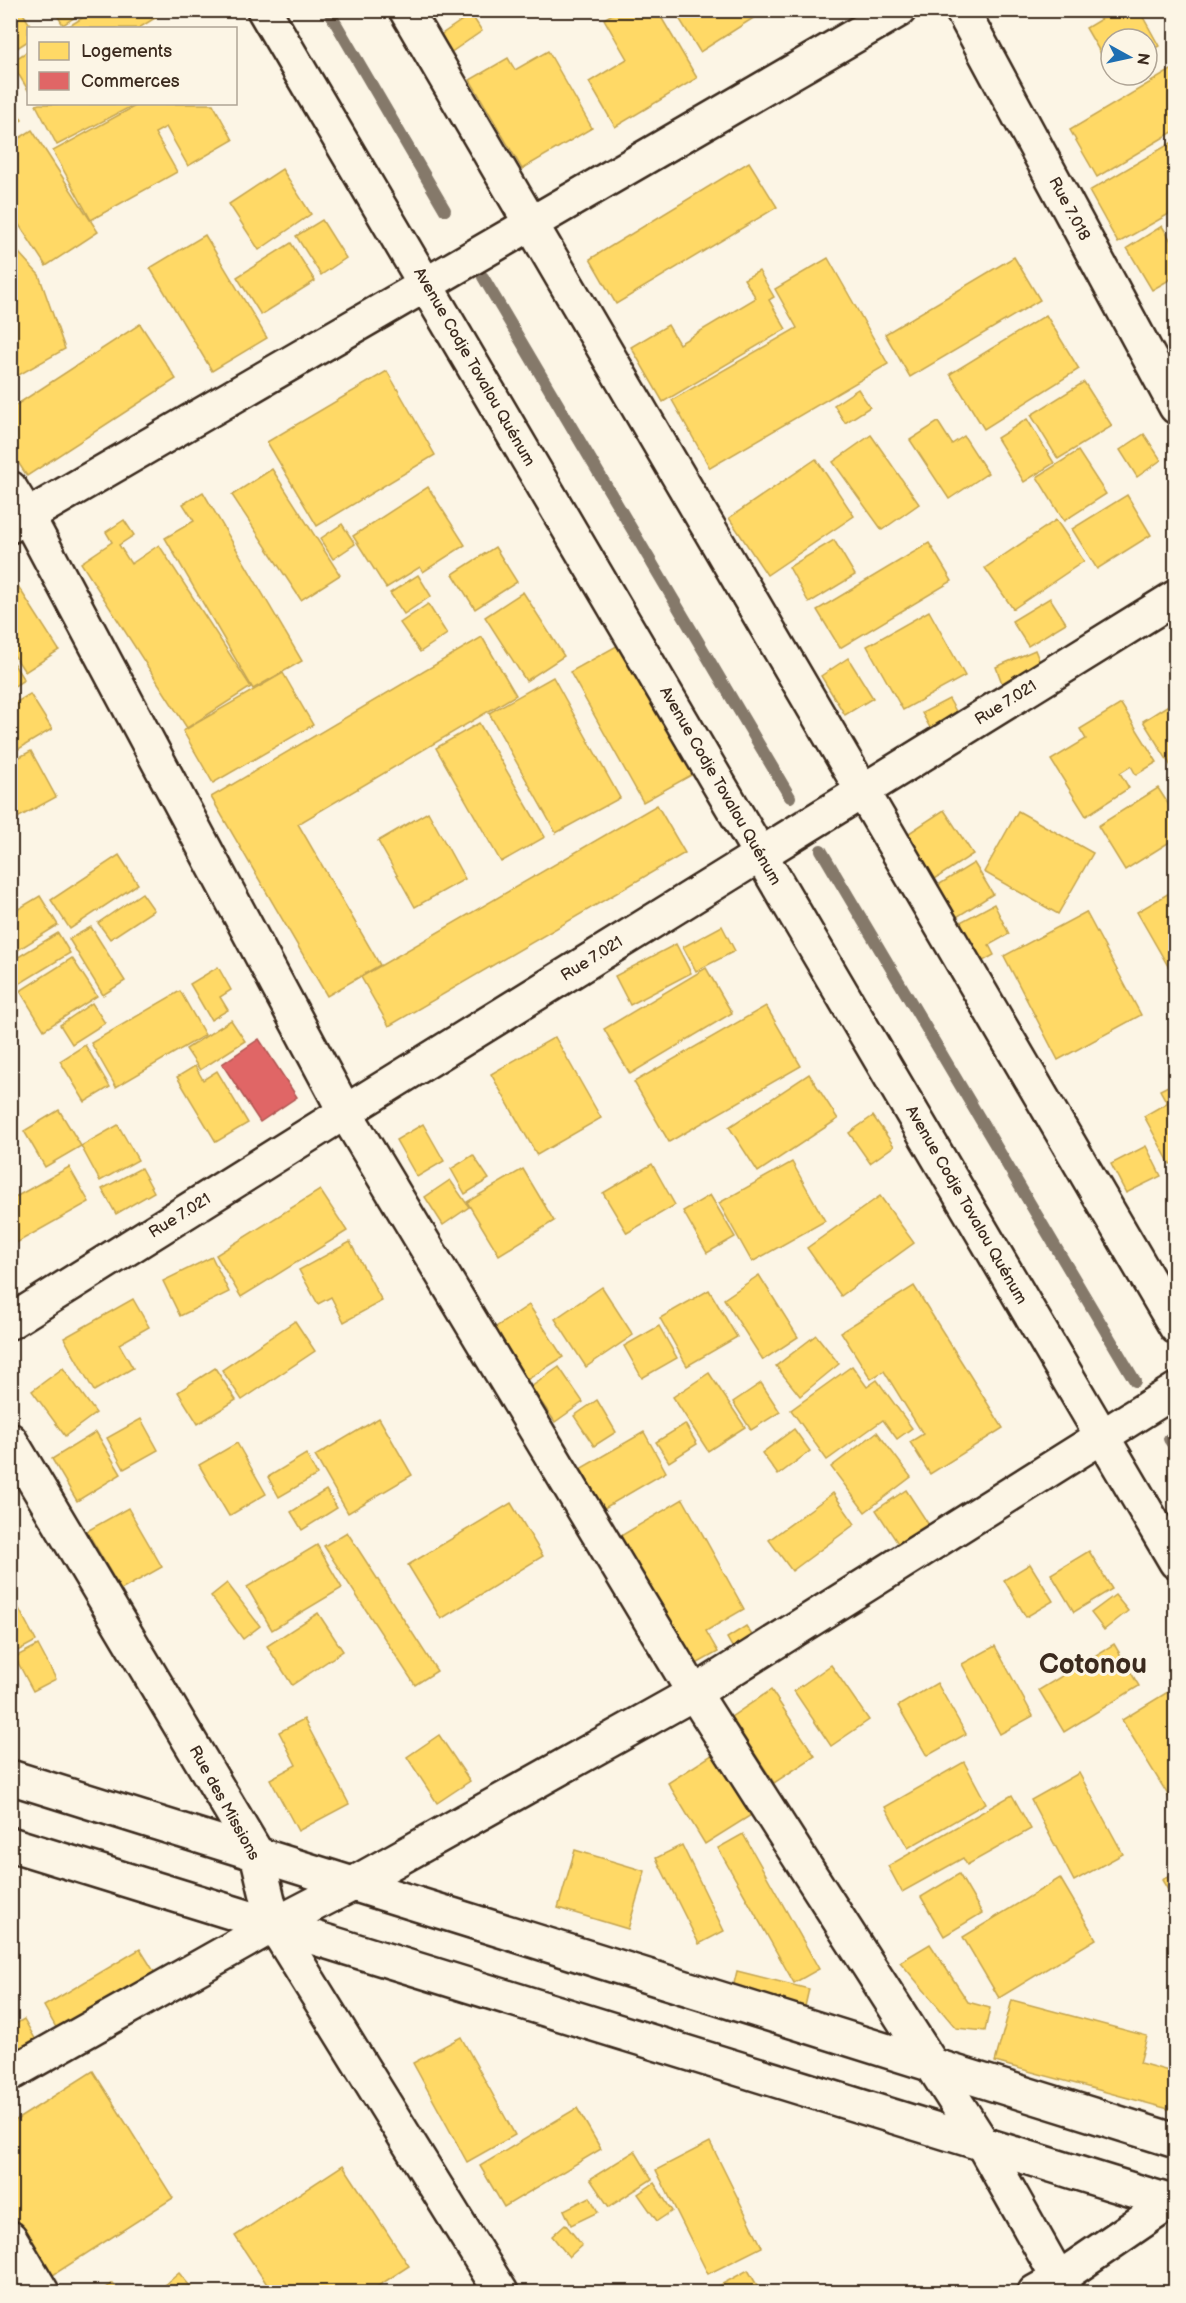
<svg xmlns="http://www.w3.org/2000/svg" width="1186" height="2303" font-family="'Balsamiq Sans',sans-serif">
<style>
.homes{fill:#ffd966;stroke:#c4a450;stroke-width:1.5}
.shops{fill:#e06666;stroke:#ae5450;stroke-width:1.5}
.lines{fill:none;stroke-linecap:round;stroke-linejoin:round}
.stream{stroke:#85796b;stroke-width:12}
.minor-casing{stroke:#3b2a1e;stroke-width:38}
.minor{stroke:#fcf5e5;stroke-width:33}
.labels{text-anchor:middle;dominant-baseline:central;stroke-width:6;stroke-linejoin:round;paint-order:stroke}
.street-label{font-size:16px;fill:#3b2a1e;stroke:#fcf5e5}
.town-label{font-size:28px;font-weight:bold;fill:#3b2a1e;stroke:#fcf5e5}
</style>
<rect width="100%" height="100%" fill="#fcf5e5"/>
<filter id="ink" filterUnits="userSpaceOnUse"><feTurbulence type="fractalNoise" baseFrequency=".0167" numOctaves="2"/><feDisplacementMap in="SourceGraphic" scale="12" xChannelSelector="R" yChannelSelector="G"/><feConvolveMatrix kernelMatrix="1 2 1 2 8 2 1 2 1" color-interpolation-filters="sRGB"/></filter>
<g filter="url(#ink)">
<g class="homes">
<path d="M10,10H21L32,28H28V41L11,52Z"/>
<path d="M54,10H86L63,25Z"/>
<path d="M95,10H168L139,28H66Z"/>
<path d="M619,10H657L697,78L615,127L589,82L627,59L604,19Z"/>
<path d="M674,10H750L755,17L700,52Z"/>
<path d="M1116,10H1139L1159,46L1147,53V39H1111V71L1086,28Z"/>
<path d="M471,14L482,31L447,55L436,38Z"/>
<path d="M28,51V90L11,62Z"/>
<path d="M548,51L592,128L522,169L470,80L508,58L515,70Z"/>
<path d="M1176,67V130L1097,177L1070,130Z"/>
<path d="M10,101L22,120L10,127Z"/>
<path d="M39,104H131L132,106L57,145L36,105Z"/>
<path d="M139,104H213L233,140L188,166L166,127L155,133L177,172L91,220L53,151Z"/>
<path d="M32,130L98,232L46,266L10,211V144Z"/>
<path d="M1176,140V210L1118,243L1089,191Z"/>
<path d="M749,162L777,207L616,304L590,259Z"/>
<path d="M282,169L311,214L259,250L229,204Z"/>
<path d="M322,220L346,258L321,275L296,236Z"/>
<path d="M1162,226L1176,249V276L1152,290L1127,248Z"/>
<path d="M205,235L267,338L212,371L150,268Z"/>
<path d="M10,243L39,275L65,349L10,380Z"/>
<path d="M291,243L315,281L261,315L237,277Z"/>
<path d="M1014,257L1040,300L910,377L885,334Z"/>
<path d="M828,258L888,364L710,468L672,400L797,328L775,289Z"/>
<path d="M759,271L774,297L769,300L786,329L663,402L631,347L668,325L679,344L756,298L744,279Z"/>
<path d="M1046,315L1079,369L984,429L950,374Z"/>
<path d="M140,324L176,379L27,476L10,450V409Z"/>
<path d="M387,371L435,455L317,526L267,442Z"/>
<path d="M1084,382L1112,426L1058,459L1031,415Z"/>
<path d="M858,389L870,407L845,423L834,405Z"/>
<path d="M1027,419L1054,463L1024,482L997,438Z"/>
<path d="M938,422L952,444L964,436L988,473L949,499L910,440Z"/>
<path d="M1144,434L1161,460L1137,477L1120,450Z"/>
<path d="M871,435L919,504L882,530L833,462Z"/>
<path d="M1078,451L1106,494L1064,521L1037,477Z"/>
<path d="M816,459L854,516L767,575L729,518Z"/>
<path d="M272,469L340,575L301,600L232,495Z"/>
<path d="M428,487L465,545L423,572L420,567L386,588L353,536Z"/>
<path d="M203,492L302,661L253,689L165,538L194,521L183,504Z"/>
<path d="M1127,495L1151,535L1097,569L1072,529Z"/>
<path d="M124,520L134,535L119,545L131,564L159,545L251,687L187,728L81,563L112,542L106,532Z"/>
<path d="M1056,520L1084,561L1013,609L985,568Z"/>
<path d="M342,524L355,544L333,559L320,539Z"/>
<path d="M834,540L855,575L809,603L789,567Z"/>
<path d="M929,543L952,581L840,648L817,610Z"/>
<path d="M495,547L517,582L475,609L453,574Z"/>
<path d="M418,575L431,596L404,614L390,593Z"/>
<path d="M16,583L59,650L25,672L10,649V587Z"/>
<path d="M523,592L564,656L526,681L485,617Z"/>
<path d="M1050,598L1066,623L1028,646L1012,621Z"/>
<path d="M428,604L447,634L420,652L400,623Z"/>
<path d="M929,611L965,676L903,710L867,646Z"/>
<path d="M482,637L516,695L298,824L380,965L327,996L211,797Z"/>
<path d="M622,643L695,773L643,802L570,672Z"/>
<path d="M1035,650L1046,677L1006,694L996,667Z"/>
<path d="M10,658L24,680L10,689Z"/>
<path d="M848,658L873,698L845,715L821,676Z"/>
<path d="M283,673L313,725L213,783L183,731Z"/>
<path d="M553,677L620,798L556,833L489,713Z"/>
<path d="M30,694L52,729L17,750L10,739V706Z"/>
<path d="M949,699L961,720L934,735L922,713Z"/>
<path d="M1121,704L1157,762L1136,775L1131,766L1120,773L1129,788L1086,816L1051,760L1086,739L1080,729Z"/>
<path d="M1170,704L1176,713V769L1174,771L1143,721Z"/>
<path d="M479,723L545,837L501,862L436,748Z"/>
<path d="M31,751L56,797L10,822V762Z"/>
<path d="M1158,788L1176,816V838L1125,870L1098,826Z"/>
<path d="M657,805L685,853L389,1026L361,977Z"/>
<path d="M944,810L973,854L935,879L906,835Z"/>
<path d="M1018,811L1093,853L1058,914L984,872Z"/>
<path d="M428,812L465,879L415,907L378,841Z"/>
<path d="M119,855L138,884L70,929L51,900Z"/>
<path d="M974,863L993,894L949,922L930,890Z"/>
<path d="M1171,892L1176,900V962L1168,966L1137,912Z"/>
<path d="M142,893L154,910L110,939L98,923Z"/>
<path d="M40,896L58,925L10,955V914Z"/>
<path d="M994,904L1009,934L989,945L994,955L974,966L953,926Z"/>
<path d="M1086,912L1141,1015L1058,1060L1004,956Z"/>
<path d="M722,926L735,951L696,971L683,947Z"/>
<path d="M91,927L125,981L103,995L69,939Z"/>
<path d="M58,933L70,953L19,984L10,970V962Z"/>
<path d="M676,944L691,973L630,1005L615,976Z"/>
<path d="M72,958L97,996L44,1030L20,991Z"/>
<path d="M218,967L231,990L220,997L228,1010L211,1020L190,984Z"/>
<path d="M706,968L732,1013L630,1074L604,1029Z"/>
<path d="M180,991L205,1035L116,1087L91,1043Z"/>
<path d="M92,1003L105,1023L72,1044L60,1025Z"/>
<path d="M766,1006L801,1066L669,1142L634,1082Z"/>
<path d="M231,1020L245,1041L200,1070L186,1049Z"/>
<path d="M555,1037L601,1118L537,1155L491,1074Z"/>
<path d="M85,1045L110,1087L85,1102L60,1061Z"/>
<path d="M195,1066L203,1080L217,1071L248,1123L216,1142L177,1077Z"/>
<path d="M809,1074L838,1119L758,1172L729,1127Z"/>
<path d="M1176,1082V1161L1170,1164L1144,1116L1167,1103L1160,1090Z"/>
<path d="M59,1110L81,1146L45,1167L24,1131Z"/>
<path d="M873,1116L894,1146L870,1163L849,1133Z"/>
<path d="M423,1124L444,1161L417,1177L396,1140Z"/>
<path d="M118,1125L138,1160L100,1181L81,1146Z"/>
<path d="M1146,1146L1161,1176L1126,1193L1111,1164Z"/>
<path d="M473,1155L489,1179L465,1194L451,1169Z"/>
<path d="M792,1162L825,1221L752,1262L719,1203Z"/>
<path d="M652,1164L675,1205L627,1233L603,1193Z"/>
<path d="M69,1167L89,1202L11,1246L10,1200Z"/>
<path d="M141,1168L154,1192L116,1214L102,1189Z"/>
<path d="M523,1169L554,1221L499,1255L467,1202Z"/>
<path d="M450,1180L469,1207L443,1225L425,1197Z"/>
<path d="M320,1190L347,1231L241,1297L216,1255Z"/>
<path d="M710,1195L735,1237L707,1253L683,1211Z"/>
<path d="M880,1196L914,1243L841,1296L807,1248Z"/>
<path d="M350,1242L382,1301L344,1322L331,1297L318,1304L299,1270Z"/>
<path d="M212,1257L229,1292L180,1316L163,1281Z"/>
<path d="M759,1275L798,1337L763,1360L724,1299Z"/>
<path d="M914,1286L1003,1428L930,1474L910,1442L923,1434L884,1371L871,1379L841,1332Z"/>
<path d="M602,1287L633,1335L586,1367L555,1319Z"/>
<path d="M709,1290L737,1337L687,1366L660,1318Z"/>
<path d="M133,1299L149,1327L119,1344L133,1368L94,1391L64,1338Z"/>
<path d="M529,1305L563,1357L527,1380L493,1329Z"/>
<path d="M295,1321L315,1351L242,1400L222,1370Z"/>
<path d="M659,1326L677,1358L642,1378L624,1346Z"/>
<path d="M816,1335L839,1364L800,1396L776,1366Z"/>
<path d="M852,1366L867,1387L877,1380L912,1428L897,1439L883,1420L827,1460L791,1410Z"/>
<path d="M559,1367L583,1402L555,1422L531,1387Z"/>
<path d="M63,1368L96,1413L65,1436L32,1391Z"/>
<path d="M215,1368L236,1400L198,1424L178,1392Z"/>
<path d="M709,1373L745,1427L708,1451L673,1397Z"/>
<path d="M761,1383L780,1412L751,1430L733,1402Z"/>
<path d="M597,1400L616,1432L594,1446L574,1416Z"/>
<path d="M379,1418L412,1475L348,1513L315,1456Z"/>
<path d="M141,1419L158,1450L124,1469L107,1438Z"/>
<path d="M685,1424L697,1444L669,1462L656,1442Z"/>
<path d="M794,1429L810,1451L778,1475L762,1453Z"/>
<path d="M96,1432L121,1474L77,1501L52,1459Z"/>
<path d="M644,1432L666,1472L596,1513L573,1473Z"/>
<path d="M877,1432L911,1477L865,1512L831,1467Z"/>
<path d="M237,1443L266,1494L229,1516L199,1465Z"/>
<path d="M306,1454L317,1475L279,1497L268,1477Z"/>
<path d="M326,1490L337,1508L302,1530L291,1512Z"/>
<path d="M906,1490L931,1528L901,1548L876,1510Z"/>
<path d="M833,1493L855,1524L792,1571L769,1540Z"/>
<path d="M683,1499L744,1609L706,1631L718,1652L691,1667L619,1537Z"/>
<path d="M511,1503L543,1556L441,1619L408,1565Z"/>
<path d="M128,1508L162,1567L121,1590L87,1531Z"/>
<path d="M347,1532L437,1671L415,1685L324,1546Z"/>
<path d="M317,1545L342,1588L272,1630L247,1587Z"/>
<path d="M1089,1551L1112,1589L1074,1612L1051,1574Z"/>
<path d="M1030,1564L1053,1601L1026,1617L1004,1580Z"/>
<path d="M227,1583L260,1626L243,1639L211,1596Z"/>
<path d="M1115,1595L1128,1611L1104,1630L1091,1613Z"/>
<path d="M18,1607L36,1641L10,1655V1610Z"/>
<path d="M318,1613L343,1651L292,1685L267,1646Z"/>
<path d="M746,1626L755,1640L735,1652L727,1638Z"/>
<path d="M1114,1644L1139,1686L1064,1732L1039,1690Z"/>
<path d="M38,1645L56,1679L33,1691L15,1657Z"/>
<path d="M995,1646L1033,1716L1000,1734L962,1664Z"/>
<path d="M831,1665L869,1720L831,1746L794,1691Z"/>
<path d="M937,1683L966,1734L927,1756L898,1706Z"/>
<path d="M771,1690L815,1756L774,1783L731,1717Z"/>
<path d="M1171,1690L1176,1697V1808L1122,1720Z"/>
<path d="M304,1719L349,1804L298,1831L270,1779L296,1765L279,1732Z"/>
<path d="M439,1735L470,1781L437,1803L407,1757Z"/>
<path d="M718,1751L756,1812L705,1844L668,1783Z"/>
<path d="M964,1762L986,1803L908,1848L885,1807Z"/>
<path d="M1079,1773L1123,1854L1074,1881L1031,1800Z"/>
<path d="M1012,1795L1031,1829L967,1865L963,1858L902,1892L888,1866Z"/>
<path d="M743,1834L819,1969L794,1983L718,1848Z"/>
<path d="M682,1845L724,1931L699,1944L656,1858Z"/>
<path d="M575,1850L645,1871L628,1929L558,1908Z"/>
<path d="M1176,1872V1903L1162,1880Z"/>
<path d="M959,1874L982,1913L944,1936L921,1897Z"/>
<path d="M1060,1878L1096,1939L999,1998L963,1937Z"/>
<path d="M930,1944L968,2002L990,2008L985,2031L956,2028L900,1962Z"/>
<path d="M140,1949L155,1973L58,2031L44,2006Z"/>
<path d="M737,1971L809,1989L803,2015L731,1996Z"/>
<path d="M1012,2000L1147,2036L1140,2063L1176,2073V2111L995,2062Z"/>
<path d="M24,2019L38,2044L10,2060V2027Z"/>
<path d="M461,2037L515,2135L467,2162L413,2063Z"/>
<path d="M93,2071L173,2198L50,2277L10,2214V2124Z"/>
<path d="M577,2108L601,2149L504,2207L480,2166Z"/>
<path d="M710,2142L762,2247L708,2274L656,2170Z"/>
<path d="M635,2151L652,2179L609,2207L590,2179Z"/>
<path d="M343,2165L409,2266L369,2292H272L235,2236Z"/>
<path d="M654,2183L672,2211L657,2221L638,2194Z"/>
<path d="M590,2197L598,2212L571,2225L564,2210Z"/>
<path d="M565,2224L582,2245L569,2257L552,2236Z"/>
<path d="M748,2270L761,2292H715L713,2289Z"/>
<path d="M179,2273L195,2292H157Z"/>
<path d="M113,2283L120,2292H99Z"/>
</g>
<path class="shops" d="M259,1039L297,1097L260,1122L222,1064Z"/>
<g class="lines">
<g class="stream">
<path d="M328,10L445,210"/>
<path d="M483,277L790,797"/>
<path d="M821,850L1135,1381"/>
<path d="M1169,1439L1176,1449"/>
</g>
<defs>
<g id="minor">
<path d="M264,10L1176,1562"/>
<path d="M406,10L1176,1327"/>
<path d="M962,10L1176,407"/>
<path d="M10,488L28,517L345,1112L694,1693L982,2143L1066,2292"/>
<path d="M10,526L899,10"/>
<path d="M10,1322L345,1112L1176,597"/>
<path d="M10,1440L257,1854L274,1925L501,2292"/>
<path d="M10,1777L1176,2141"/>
<path d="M10,1844L1168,2201"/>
<path d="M10,2074L274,1925L353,1884L694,1693L1176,1390"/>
<path d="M10,2238L42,2292"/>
<path d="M1035,2292L1058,2279L1176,2198"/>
</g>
</defs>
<use href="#minor" class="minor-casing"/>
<use href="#minor" class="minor"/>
</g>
</g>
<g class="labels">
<g class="street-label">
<text transform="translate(1069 209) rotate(62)">Rue 7.018</text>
<text transform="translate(474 367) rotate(60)">Avenue Codje Tovalou Quénum</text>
<text transform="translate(1006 703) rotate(-32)">Rue 7.021</text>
<text transform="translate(720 786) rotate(60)">Avenue Codje Tovalou Quénum</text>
<text transform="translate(592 959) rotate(-32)">Rue 7.021</text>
<text transform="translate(966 1205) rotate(60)">Avenue Codje Tovalou Quénum</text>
<text transform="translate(180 1216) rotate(-32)">Rue 7.021</text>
<text transform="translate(224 1803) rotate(61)">Rue des Missions</text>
</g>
<g class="town-label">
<text x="1093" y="1664">Cotonou</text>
</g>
</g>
<rect width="1186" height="2303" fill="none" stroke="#fcf5e5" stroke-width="36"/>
<rect x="18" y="18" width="1150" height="2267" fill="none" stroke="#3b2a1e" stroke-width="2" filter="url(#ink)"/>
<rect x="27" y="27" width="210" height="78" fill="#fcf5e5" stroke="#afa495" stroke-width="1.5"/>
<rect x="39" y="42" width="30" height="18" fill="#ffd966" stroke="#afa495" stroke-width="1.5"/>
<text x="81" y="57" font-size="18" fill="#3b2a1e">Logements</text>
<rect x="39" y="72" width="30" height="18" fill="#e06666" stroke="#afa495" stroke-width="1.5"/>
<text x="81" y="87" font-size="18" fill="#3b2a1e">Commerces</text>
<g transform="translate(1129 57) rotate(98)"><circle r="28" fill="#fcf5e5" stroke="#afa495" stroke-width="1.5"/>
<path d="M0-4.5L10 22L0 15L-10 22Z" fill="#1f6fb2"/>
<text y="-9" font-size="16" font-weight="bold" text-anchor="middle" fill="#3b2a1e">N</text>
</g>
</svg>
